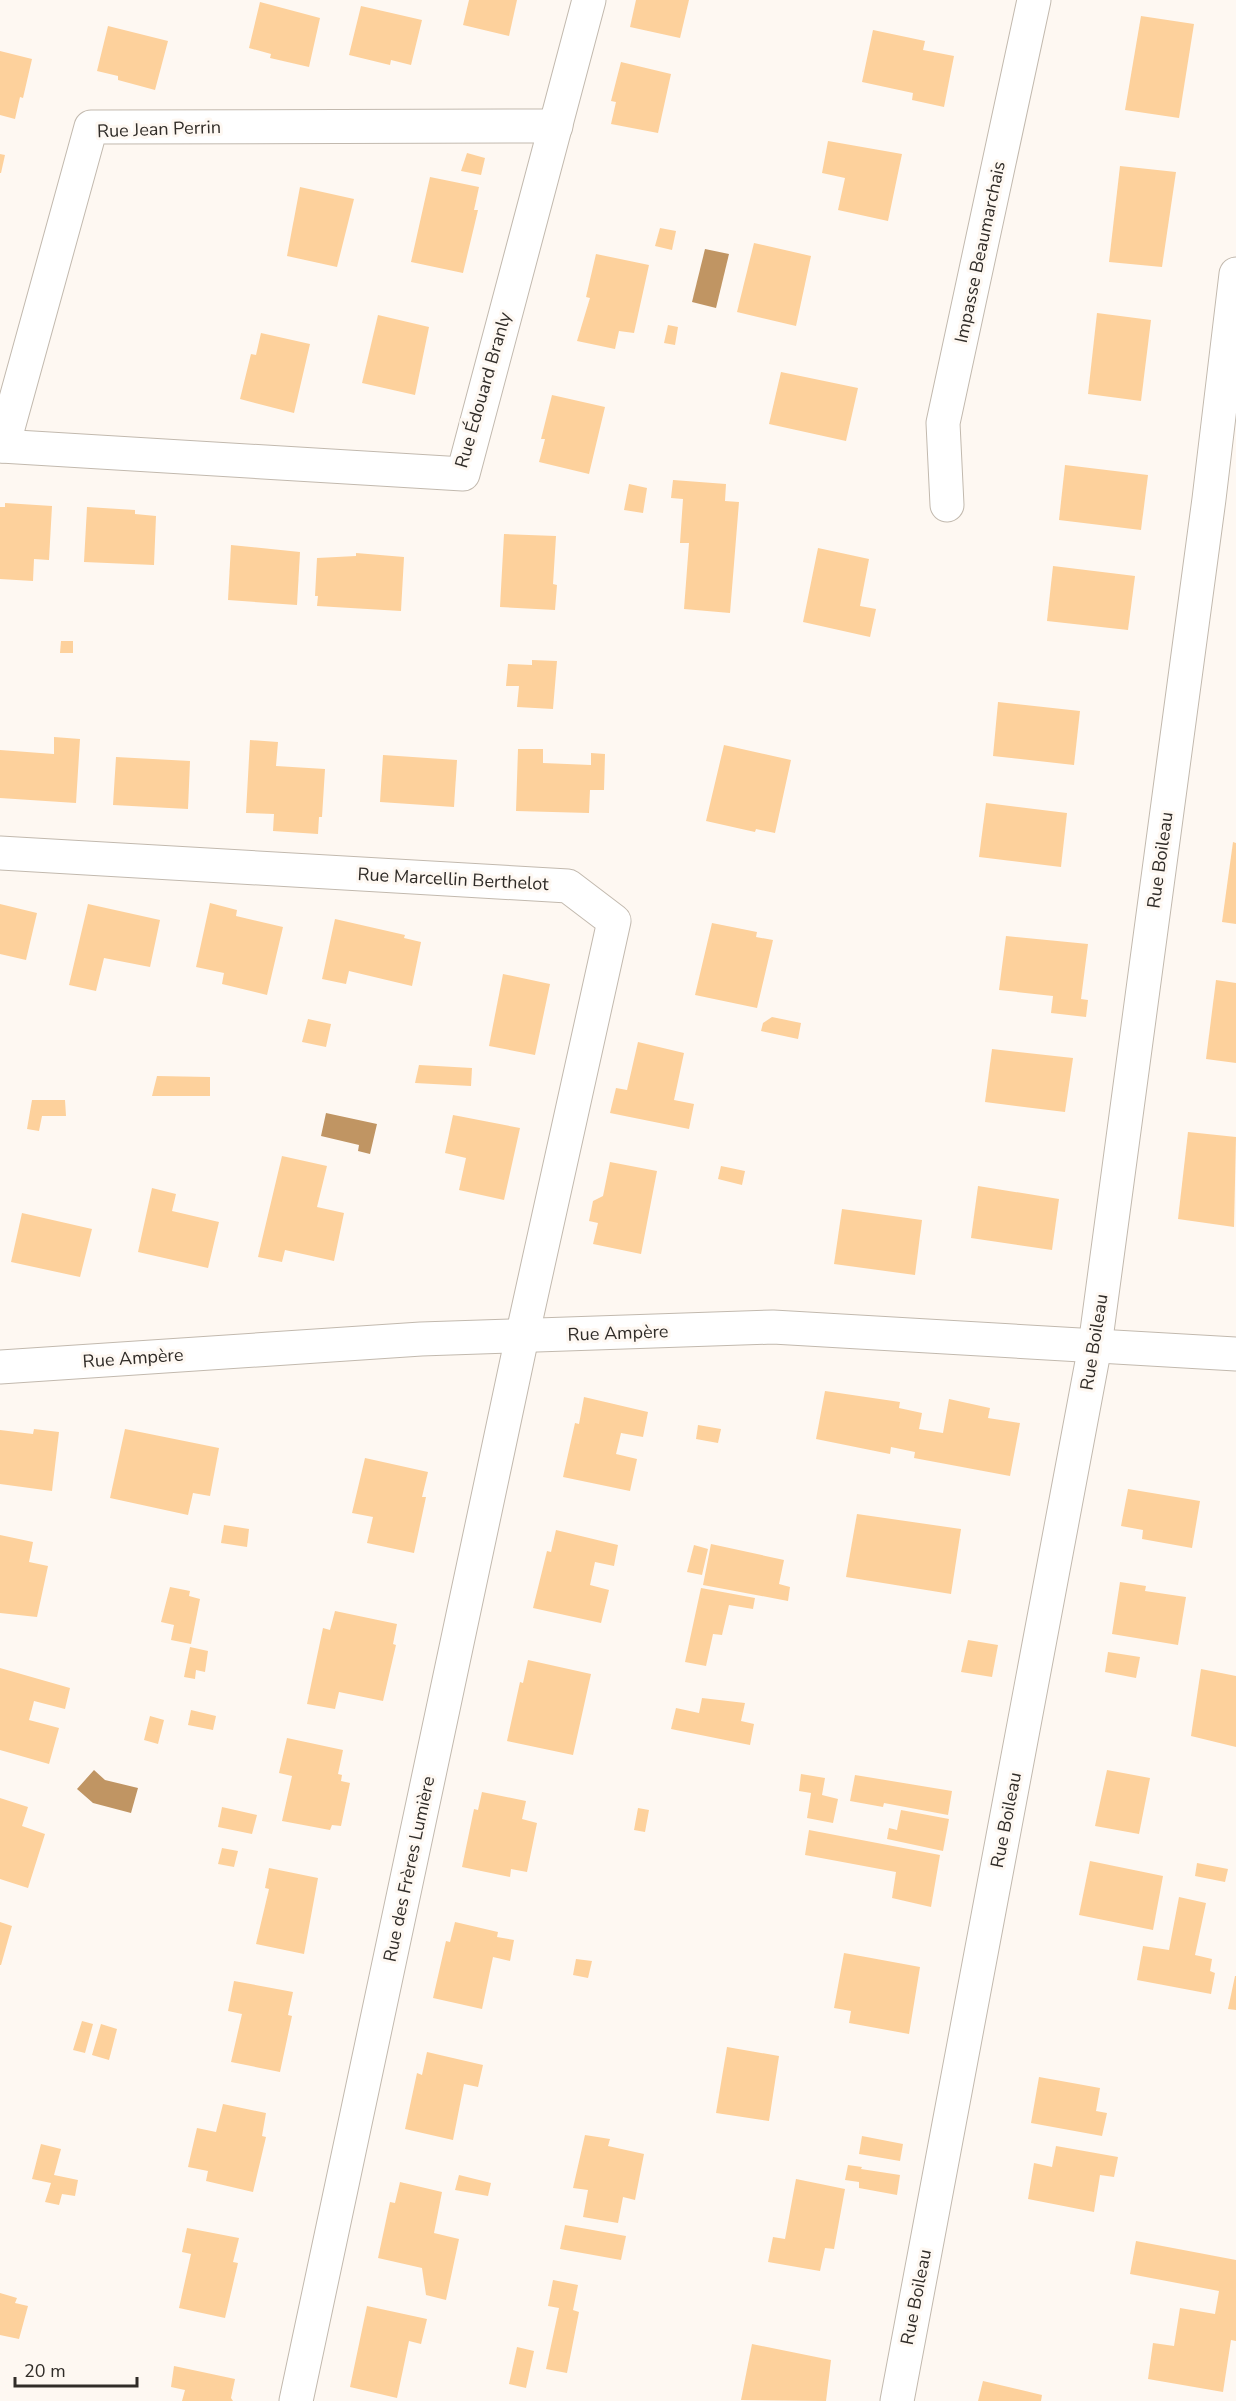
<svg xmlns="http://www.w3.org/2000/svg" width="1236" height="2401" font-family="'Nunito Sans',sans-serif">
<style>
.water{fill:#c09563}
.building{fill:#fdd19c}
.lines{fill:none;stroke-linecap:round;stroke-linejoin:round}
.minor-casing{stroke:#c2b9ae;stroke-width:35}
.minor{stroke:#fff;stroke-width:33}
.labels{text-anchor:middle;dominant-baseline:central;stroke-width:6;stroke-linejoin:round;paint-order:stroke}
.street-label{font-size:18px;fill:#302c28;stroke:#fef8f2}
</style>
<rect width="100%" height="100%" fill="#fef8f2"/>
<g class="water">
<path d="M705,249L729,254L716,308L692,302Z"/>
<path d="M326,1113L377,1124L370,1154L358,1151L359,1145L321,1136Z"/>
<path d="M94,1770L105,1780L138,1788L131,1813L93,1803L77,1789Z"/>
</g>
<g class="building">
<path d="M469,0H517L509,36L463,25Z"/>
<path d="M636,0H689L680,38L630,27Z"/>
<path d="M260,2L320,18L309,67L270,58L271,54L249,48Z"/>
<path d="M361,6L422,20L411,65L391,60L390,65L349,55Z"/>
<path d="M1141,16L1194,24L1179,118L1125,110Z"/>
<path d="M108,26L168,41L155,90L118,80V76L97,71Z"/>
<path d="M873,30L925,41L923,50L954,56L944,107L912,100L913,93L862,82Z"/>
<path d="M0,51L32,59L23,98L20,97L15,119L0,115Z"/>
<path d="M621,62L671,74L658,133L611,124L616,102L611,101Z"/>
<path d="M828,141L902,154L888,221L838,210L845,178L822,173Z"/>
<path d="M467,153L485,158L481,175L461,171Z"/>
<path d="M0,154L5,155L1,173H0Z"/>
<path d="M1120,166L1176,172L1162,267L1109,262Z"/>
<path d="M430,177L479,187L474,210H478L463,273L411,262Z"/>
<path d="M300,187L354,199L337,267L287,256Z"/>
<path d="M660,228L676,231L672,250L655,246Z"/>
<path d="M754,243L811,256L796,326L737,312Z"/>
<path d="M596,254L649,265L634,333L619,331L615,349L577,341L590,298L586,297Z"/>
<path d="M1097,313L1151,320L1141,401L1088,394Z"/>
<path d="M378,315L429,327L415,395L362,383Z"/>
<path d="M668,325L678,327L675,345L664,343Z"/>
<path d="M261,333L310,344L294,413L240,399L251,354L256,355Z"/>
<path d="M781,372L858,388L846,441L769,424Z"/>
<path d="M552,395L605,407L589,474L539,462L545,439H541Z"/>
<path d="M1065,465L1148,475L1141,530L1059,520Z"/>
<path d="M673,480L726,484L725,501L739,502L730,613L684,609L689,543H680L683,499L671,498Z"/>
<path d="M629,484L647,488L643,513L624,510Z"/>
<path d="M5,503L52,506L49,560L34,559L33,581L0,579V507H5Z"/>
<path d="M87,507L135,510V514L156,516L154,565L84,562Z"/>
<path d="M504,534L556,536L553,584L557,585L555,610L500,607Z"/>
<path d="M231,545L300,552L297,605L228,600Z"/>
<path d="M818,548L869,559L860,606L876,609L870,637L803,622Z"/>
<path d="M356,553L404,557L401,611L317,606L318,596H315L317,558L356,556Z"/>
<path d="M1053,566L1135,576L1128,630L1047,621Z"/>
<path d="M61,641H73V653H60Z"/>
<path d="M532,660L557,661L553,709L517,707L519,686H506L508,664L532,665Z"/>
<path d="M998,702L1080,711L1074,765L993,756Z"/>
<path d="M54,737L80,739L76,803L0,798V750L54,754Z"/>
<path d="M250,740L278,742L276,766L325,769L322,817H319L318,834L273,831L274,814L246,813Z"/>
<path d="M724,745L791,760L775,833L756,829L755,832L706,821Z"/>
<path d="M518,749H543V763L591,765V753L605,754L604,790H590L589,813L516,811Z"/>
<path d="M383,755L457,760L454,807L380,802Z"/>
<path d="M116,757L190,761L188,809L113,805Z"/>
<path d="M986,803L1067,813L1061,867L979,857Z"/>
<path d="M1233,842L1236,843V924L1222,922Z"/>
<path d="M210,903L237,910L236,916L283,927L267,995L222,984L224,973L196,967Z"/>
<path d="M0,904L37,913L26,960L0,954Z"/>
<path d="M88,904L160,920L150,967L104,958L96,991L69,985Z"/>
<path d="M335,919L405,935L404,938L421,942L412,986L349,971L346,984L322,979Z"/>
<path d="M712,923L757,932L756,937L773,940L757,1008L695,995Z"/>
<path d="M1006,936L1088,944L1081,999L1088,1000L1086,1017L1051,1013L1053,996L999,990Z"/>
<path d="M503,974L550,984L535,1055L489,1046Z"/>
<path d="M1216,980L1236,983V1063L1206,1059Z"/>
<path d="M772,1017L801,1023L798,1039L761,1031L763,1023Z"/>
<path d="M308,1019L331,1024L326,1047L302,1042Z"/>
<path d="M638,1042L684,1053L674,1100L694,1104L689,1129L610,1113L616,1088L627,1090Z"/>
<path d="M992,1049L1073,1058L1065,1112L985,1102Z"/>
<path d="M419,1065L472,1068L471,1086L415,1083Z"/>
<path d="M157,1076L210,1077V1096H152Z"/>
<path d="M32,1100H65L66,1116H42L39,1131L27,1129Z"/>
<path d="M453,1115L520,1128L504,1200L459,1190L466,1158L445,1153Z"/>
<path d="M1188,1132L1236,1137L1234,1227L1178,1219Z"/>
<path d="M282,1156L327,1166L317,1207L344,1213L334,1261L285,1250L282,1262L258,1257Z"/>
<path d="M610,1162L657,1171L641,1254L593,1244L598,1223L589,1221L593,1201L603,1196Z"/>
<path d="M721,1166L745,1171L742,1185L718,1179Z"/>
<path d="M978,1186L1059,1199L1052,1250L971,1238Z"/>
<path d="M152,1188L176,1194L172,1211L219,1222L208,1268L138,1252Z"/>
<path d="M842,1209L922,1220L915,1275L834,1264Z"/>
<path d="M22,1213L92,1229L80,1277L11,1262Z"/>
<path d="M825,1391L900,1402L899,1408L922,1413L919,1429L943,1433L949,1399L990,1408L988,1418L1020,1423L1010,1476L914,1458L915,1452L891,1447L890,1454L816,1439Z"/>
<path d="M584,1397L648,1412L643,1437L621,1433L616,1454L637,1459L630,1491L563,1477L575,1423L579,1424Z"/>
<path d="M698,1425L721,1429L718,1443L696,1439Z"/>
<path d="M34,1429L59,1432L52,1491L0,1484V1430L33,1434Z"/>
<path d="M125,1429L219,1448L210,1496L193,1493L188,1515L110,1498Z"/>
<path d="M365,1458L428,1472L422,1497H426L414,1553L367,1543L373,1517L352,1513Z"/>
<path d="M1128,1489L1200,1501L1192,1548L1142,1539L1143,1530L1121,1526Z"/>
<path d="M857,1514L961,1529L951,1594L846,1577Z"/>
<path d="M224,1525L249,1529L247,1547L221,1543Z"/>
<path d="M556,1530L618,1545L614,1566L595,1562L590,1585L609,1590L601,1623L533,1608L547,1551L551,1552Z"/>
<path d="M0,1535L33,1542L29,1562L48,1566L37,1617L0,1613Z"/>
<path d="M711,1544L784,1560L779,1584L790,1587L788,1601L703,1585Z"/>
<path d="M694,1545L708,1549L702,1575L687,1572Z"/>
<path d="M1120,1582L1146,1586L1145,1591L1186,1597L1178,1645L1112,1634Z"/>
<path d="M170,1587L190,1591L189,1596L200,1599L191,1644L171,1640L174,1625L161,1622Z"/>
<path d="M701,1588L755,1598L753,1609L729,1605L722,1635L713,1634L706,1666L685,1662Z"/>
<path d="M335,1611L397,1624L393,1644L396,1645L383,1701L339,1692L335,1709L307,1704L323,1628L330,1630Z"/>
<path d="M968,1640L998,1645L992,1677L961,1672Z"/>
<path d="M190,1647L208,1651L205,1672L196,1670L195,1679L184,1677Z"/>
<path d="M1108,1652L1140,1657L1136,1678L1105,1672Z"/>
<path d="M528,1660L591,1674L573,1755L507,1741L520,1682L523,1683Z"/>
<path d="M0,1668L70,1688L65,1709L34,1701L29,1720L59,1728L49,1764L0,1750Z"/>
<path d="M1201,1669L1236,1676V1747L1191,1736Z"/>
<path d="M702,1698L745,1703L741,1721L754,1724L750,1745L671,1729L676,1708L699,1713Z"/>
<path d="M191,1710L216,1716L213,1730L188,1725Z"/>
<path d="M150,1716L164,1720L158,1744L144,1740Z"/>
<path d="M287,1738L343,1750L338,1774L342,1775L341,1781L350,1783L341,1826L332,1825L330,1830L282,1821L292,1776L279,1773Z"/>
<path d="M1107,1770L1150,1778L1139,1834L1095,1826Z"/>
<path d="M801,1774L825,1778L822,1795L838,1799L833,1823L807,1818L811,1793L799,1791Z"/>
<path d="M855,1775L952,1791L948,1815L884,1803L883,1807L850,1801Z"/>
<path d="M482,1792L526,1801L522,1819L537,1823L527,1872L511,1869L510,1877L462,1867L474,1809L478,1810Z"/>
<path d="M0,1798L28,1807L22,1826L45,1834L28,1888L0,1879Z"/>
<path d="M222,1807L257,1815L252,1834L218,1827Z"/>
<path d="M638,1808L649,1810L645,1832L634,1830Z"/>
<path d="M901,1810L949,1819L943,1851L887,1839L889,1828L897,1830Z"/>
<path d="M809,1830L940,1855L931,1907L892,1898L896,1872L805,1855Z"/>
<path d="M222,1848L238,1851L234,1867L218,1864Z"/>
<path d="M1090,1861L1163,1876L1153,1930L1079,1915Z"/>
<path d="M1197,1863L1228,1869L1225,1882L1195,1876Z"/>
<path d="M269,1868L318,1878L304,1954L256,1944L269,1889L265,1888Z"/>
<path d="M1179,1897L1206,1903L1195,1955L1212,1959L1210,1971L1215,1973L1211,1994L1137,1980L1143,1946L1169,1950Z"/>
<path d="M0,1922L12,1926L1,1965H0Z"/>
<path d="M455,1922L498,1932L497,1937L514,1940L510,1961L493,1957L482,2009L433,1998L446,1941L450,1942Z"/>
<path d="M844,1953L920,1967L909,2034L849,2023L851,2011L834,2008Z"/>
<path d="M576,1959L592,1961L588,1978L573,1975Z"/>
<path d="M1235,1976H1236V2010L1228,2009Z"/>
<path d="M234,1981L293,1992L288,2015L292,2016L280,2072L231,2062L242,2014L228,2011Z"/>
<path d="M82,2021L93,2024L85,2053L73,2050Z"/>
<path d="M101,2024L117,2029L109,2060L92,2055Z"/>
<path d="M727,2047L779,2056L769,2121L716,2113Z"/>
<path d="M427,2052L483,2065L478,2087L464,2084L453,2140L405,2129L417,2073L422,2075Z"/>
<path d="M1039,2077L1100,2088L1096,2111L1107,2113L1102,2136L1031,2123Z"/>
<path d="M223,2104L266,2113L262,2136L266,2137L253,2192L206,2181L208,2171L188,2167L197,2128L216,2132Z"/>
<path d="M585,2135L610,2139L608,2146L644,2154L635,2200L623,2197L618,2223L583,2217L588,2190L573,2188Z"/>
<path d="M862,2136L903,2144L900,2161L859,2154Z"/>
<path d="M41,2144L61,2149L54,2175L78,2180L75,2196L62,2194L59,2205L45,2202L51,2183L32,2179Z"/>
<path d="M1056,2146L1118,2157L1114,2177L1100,2175L1094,2212L1028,2199L1034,2163L1052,2167Z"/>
<path d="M848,2165L862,2167L861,2169L900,2175L897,2195L859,2188V2182L845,2180Z"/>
<path d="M459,2175L491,2183L488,2196L455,2190Z"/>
<path d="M796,2179L845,2189L834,2249L825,2248L820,2271L768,2262L773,2237L785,2239Z"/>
<path d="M400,2182L442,2192L434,2233L459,2239L446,2300L426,2295L422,2268L378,2258L390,2202L395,2203Z"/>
<path d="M565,2225L626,2236L621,2260L560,2249Z"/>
<path d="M187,2228L239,2238L233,2262L238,2263L225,2318L179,2308L191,2254L182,2252Z"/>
<path d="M1136,2241L1236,2260V2341L1231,2340L1223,2392L1148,2379L1153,2343L1174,2346L1180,2308L1215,2314L1219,2291L1130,2274Z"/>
<path d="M553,2280L578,2285L573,2310L579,2312L567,2373L546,2369L559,2308L548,2306Z"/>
<path d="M0,2293L17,2298L15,2303L28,2306L19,2339L0,2335Z"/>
<path d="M367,2306L427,2319L421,2344L409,2341L397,2398L350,2387Z"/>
<path d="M752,2344L831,2360L826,2401L741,2400Z"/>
<path d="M517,2347L534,2351L526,2388L509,2384Z"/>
<path d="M174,2366L235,2379L231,2398L233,2401H182L185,2390L171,2387Z"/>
<path d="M983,2381L1042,2395L1041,2401H978Z"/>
</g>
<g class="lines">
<defs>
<g id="minor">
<path d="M0,446L463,474L589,0"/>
<path d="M3,446L91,127L556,126"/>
<path d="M947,505L943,423L1034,0"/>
<path d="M0,853L568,886L614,921L522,1337L296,2401"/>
<path d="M0,1367L421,1339L773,1327L1236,1354"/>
<path d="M897,2401L1095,1346L1209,499L1236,274"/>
</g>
</defs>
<use href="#minor" class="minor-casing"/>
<use href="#minor" class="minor"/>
</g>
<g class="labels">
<g class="street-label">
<text transform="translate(159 129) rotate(-2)">Rue Jean Perrin</text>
<text transform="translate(980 252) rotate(-78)">Impasse Beaumarchais</text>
<text transform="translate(483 390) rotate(-74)">Rue Édouard Branly</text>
<text transform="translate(1160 860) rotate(-82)">Rue Boileau</text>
<text transform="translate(453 879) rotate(3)">Rue Marcellin Berthelot</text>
<text transform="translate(618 1333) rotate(-2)">Rue Ampère</text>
<text transform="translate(1094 1342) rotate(-81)">Rue Boileau</text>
<text transform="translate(133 1358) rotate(-4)">Rue Ampère</text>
<text transform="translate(1006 1820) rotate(-79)">Rue Boileau</text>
<text transform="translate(409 1869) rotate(-78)">Rue des Frères Lumière</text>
<text transform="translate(916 2297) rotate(-79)">Rue Boileau</text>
</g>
</g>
<path d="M15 2377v9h122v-9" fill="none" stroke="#302c28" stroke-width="3"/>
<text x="24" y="2377" font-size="18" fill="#302c28" stroke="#fef8f2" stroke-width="4.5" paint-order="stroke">20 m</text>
</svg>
